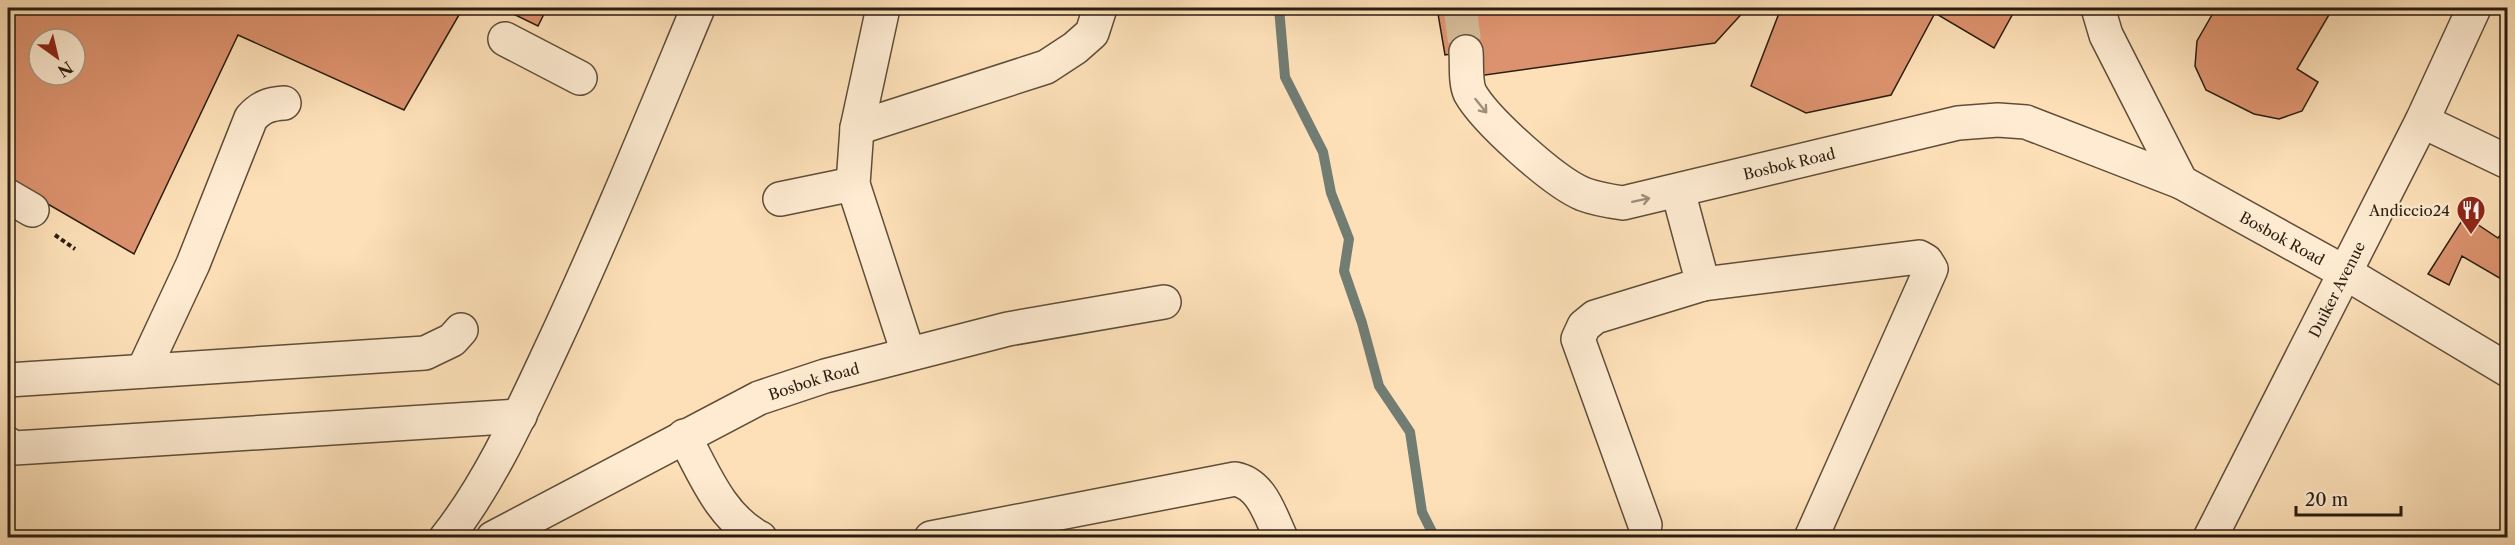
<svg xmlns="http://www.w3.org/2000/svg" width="2515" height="545" viewBox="0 0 2515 545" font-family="'Libre Caslon Text',serif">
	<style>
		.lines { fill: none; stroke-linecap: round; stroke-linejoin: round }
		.stream { stroke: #717c73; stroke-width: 10 }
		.building { fill: #dc926e; stroke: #2a1d0f; stroke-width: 1.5; fill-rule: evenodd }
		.minor-tunnel { stroke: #d3b996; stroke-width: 33; stroke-dasharray: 33 16; stroke-linecap: butt }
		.minor-casing { stroke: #5f4e39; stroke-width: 36 }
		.path { stroke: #2a1d0f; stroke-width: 4; stroke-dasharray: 4.5 3; stroke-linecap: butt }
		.minor { stroke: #feebd1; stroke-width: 33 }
		.oneway { stroke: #9f8e7a }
		.labels { text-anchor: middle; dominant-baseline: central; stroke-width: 5; stroke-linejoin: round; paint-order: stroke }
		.street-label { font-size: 15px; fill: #2a1d0f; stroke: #feebd1 }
		.poi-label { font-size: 15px; fill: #2a1d0f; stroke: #feebd1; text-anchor: end }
	</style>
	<rect width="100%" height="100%" fill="#fde0b8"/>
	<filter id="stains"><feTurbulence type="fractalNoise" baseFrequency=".00333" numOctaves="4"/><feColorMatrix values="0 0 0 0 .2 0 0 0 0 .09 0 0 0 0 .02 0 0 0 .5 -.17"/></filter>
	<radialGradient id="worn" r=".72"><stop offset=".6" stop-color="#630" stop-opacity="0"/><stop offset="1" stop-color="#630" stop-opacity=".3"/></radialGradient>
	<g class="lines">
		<path class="stream" d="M 1279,8 L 1285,77 L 1323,152 L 1331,193 L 1349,239 L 1344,271 L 1362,323 L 1379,386 L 1410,432 L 1422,512 L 1435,538"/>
	</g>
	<path class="building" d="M 8,8 L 463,8 L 404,110 L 238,35 L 134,254 L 8,181 ZM 39,39 L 75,39 L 75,75 L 39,75 Z
		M 501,8 L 547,8 L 538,26 Z
		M 1437,8 L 1747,8 L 1715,43 L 1478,76 L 1466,52 L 1445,55 Z
		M 1781,8 L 2016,8 L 1994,48 L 1935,13 L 1891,95 L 1806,113 L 1751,86 Z
		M 2216,8 L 2333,8 L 2297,69 L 2318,82 L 2302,111 L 2279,119 L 2254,114 L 2206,90 L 2195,66 L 2197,41 Z
		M 2465,216 L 2498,238 L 2508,225 L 2508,283 L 2462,256 L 2449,285 L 2428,274 Z"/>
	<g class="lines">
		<path class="minor-tunnel" d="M 1460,8 L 1466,52"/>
		<g class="minor-casing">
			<g id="minor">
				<path d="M 883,8 L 857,128 L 853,184 L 908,353"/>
				<path id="s1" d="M 2098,8 L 2106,35 L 2181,182 L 2344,272 L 2508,370"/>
				<path d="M 505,39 L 580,78"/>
				<path id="s2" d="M 1466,52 C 1467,64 1465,82 1470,93 C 1485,120 1554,182 1583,194 C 1596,199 1609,201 1623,203 L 1958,123 L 1998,120 L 2026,122 L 2181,182"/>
				<path d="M 2422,121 L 2508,162"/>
				<path d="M 857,128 L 1046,67 L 1075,48 L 1092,33 L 1100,8"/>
				<path d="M 1678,191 L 1703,284"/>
				<path d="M 8,196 L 32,210"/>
				<path d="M 780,199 L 853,184"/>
				<path d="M 143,371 L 193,264 L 251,118 C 261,107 269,104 284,103"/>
				<path d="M 8,380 L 425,353 L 452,340 L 461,330"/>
				<path d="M 684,436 C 704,473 721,518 760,538"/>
				<path d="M 8,444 L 14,448 L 31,447 L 520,416"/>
				<path d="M 1645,525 L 1578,339 L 1584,326 L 1595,317 L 1703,284 L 1919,257 L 1926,261 L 1931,269 L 1811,538"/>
				<path d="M 446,538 C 489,484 521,413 550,351 C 603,238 650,123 698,8"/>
				<path id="s3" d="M 493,538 L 759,398 L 825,376 L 1008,329 L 1164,302"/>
				<path d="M 931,538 L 1235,479 C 1262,484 1270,515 1281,538"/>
				<path id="s4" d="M 2210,538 L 2422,121 L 2474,8"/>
			</g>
		</g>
		<path class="path" d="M 55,235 L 75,249"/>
		<use href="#minor" class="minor"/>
	</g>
	<defs><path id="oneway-shaft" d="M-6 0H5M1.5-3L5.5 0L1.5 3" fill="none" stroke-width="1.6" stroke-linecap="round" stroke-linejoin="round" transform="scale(1.5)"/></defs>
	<g class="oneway">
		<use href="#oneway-shaft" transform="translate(1481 106) rotate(51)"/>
		<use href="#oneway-shaft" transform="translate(1641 200) rotate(-12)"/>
	</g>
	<defs>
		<g id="restaurant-pin" transform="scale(1.5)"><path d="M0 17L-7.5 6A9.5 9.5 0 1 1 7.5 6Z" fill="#8f2418" stroke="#feebd1"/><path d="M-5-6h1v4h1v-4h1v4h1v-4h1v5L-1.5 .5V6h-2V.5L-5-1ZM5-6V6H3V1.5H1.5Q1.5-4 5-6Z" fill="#fff"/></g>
	</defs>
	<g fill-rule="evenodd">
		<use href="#restaurant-pin" x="2471" y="210"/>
	</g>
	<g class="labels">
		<g class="street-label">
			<text stroke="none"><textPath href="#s2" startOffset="406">Bosbok Road</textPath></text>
			<text stroke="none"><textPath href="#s1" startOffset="309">Bosbok Road</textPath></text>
			<text stroke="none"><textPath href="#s4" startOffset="279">Duiker Avenue</textPath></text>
			<text stroke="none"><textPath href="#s3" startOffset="358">Bosbok Road</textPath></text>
		</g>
		<g class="poi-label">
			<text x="2450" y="210">Andiccio24</text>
		</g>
	</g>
	<rect width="2515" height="545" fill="none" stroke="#fde0b8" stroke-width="30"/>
	<rect x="9" y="9" width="2497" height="527" fill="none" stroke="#2a1d0f" stroke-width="3"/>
	<rect x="15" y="15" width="2485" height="515" fill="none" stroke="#2a1d0f" stroke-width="1.5"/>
	<g transform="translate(57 57) rotate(146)"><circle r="28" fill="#feebd1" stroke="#a99983" stroke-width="1.5"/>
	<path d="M0-4.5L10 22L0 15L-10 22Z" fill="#8f2418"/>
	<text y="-9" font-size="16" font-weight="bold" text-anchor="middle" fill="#2a1d0f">N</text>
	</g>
	<path d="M2296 506v9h105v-9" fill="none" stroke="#2a1d0f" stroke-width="3"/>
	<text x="2305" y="506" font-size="18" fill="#2a1d0f" stroke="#feebd1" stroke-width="4.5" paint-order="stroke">20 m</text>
	<rect width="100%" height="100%" filter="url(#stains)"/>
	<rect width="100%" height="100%" fill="url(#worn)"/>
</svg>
